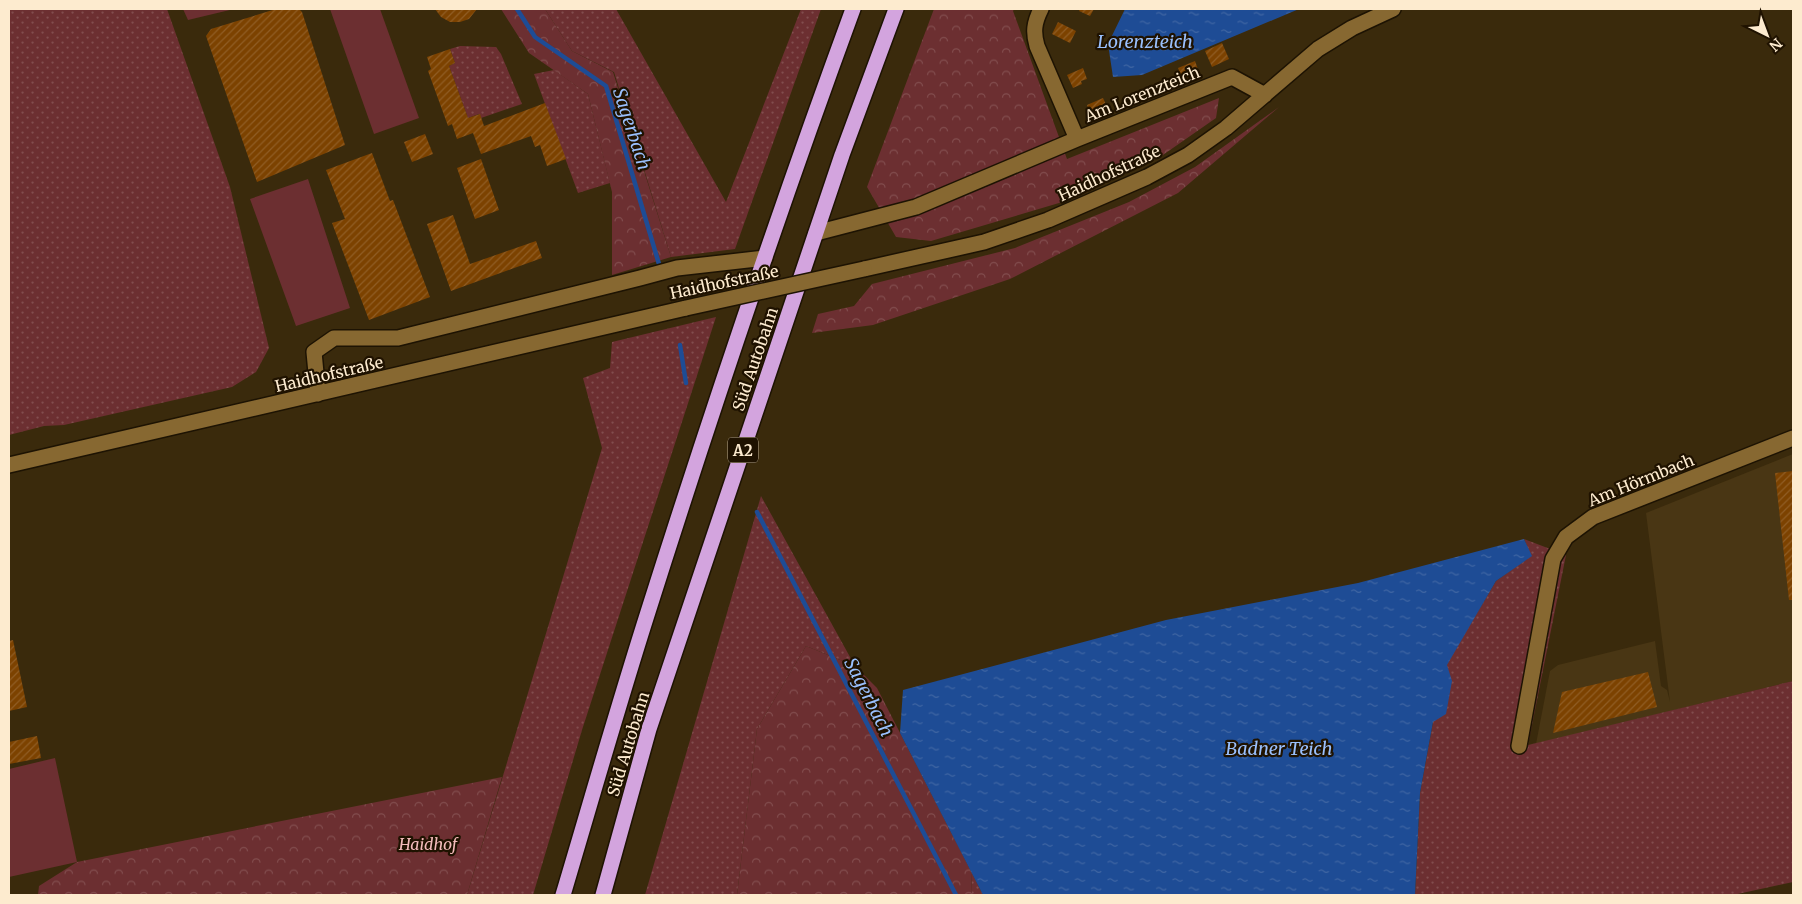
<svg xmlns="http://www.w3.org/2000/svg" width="1802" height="904" viewBox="0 0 1802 904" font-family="Merriweather,serif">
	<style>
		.built { fill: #493614 }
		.grass { fill: url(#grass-dots) }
		.forest { fill: url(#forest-crowns) }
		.park { fill: #6c2f31 }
		.water { fill: url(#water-ripples) }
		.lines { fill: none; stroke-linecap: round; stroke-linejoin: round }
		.stream { stroke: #1e4c95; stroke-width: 4.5 }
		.building { fill: url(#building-hatch) }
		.minor-casing { stroke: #1d1303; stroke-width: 18 }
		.highway-casing { stroke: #1d1303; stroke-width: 18 }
		.minor { stroke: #876831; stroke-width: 15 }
		.highway { stroke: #d3a4de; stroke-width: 15 }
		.minor-bridge-casing { stroke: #1d1303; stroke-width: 18; stroke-linecap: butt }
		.minor-bridge { stroke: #876831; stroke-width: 15 }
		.labels { text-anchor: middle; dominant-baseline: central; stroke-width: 4.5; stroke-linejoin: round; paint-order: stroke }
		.shield { fill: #1f1200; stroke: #baaa91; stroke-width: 1 }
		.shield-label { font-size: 15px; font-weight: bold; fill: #fdebcf }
		.street-label { font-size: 16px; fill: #fdebcf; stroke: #1f1200 }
		.park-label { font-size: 16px; font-style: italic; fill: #f3bbba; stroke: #1f1200 }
		.water-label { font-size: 18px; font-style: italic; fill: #9ac0fd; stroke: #1f1200 }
	</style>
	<defs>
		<pattern id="grass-dots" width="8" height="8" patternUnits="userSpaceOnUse" patternTransform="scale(1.25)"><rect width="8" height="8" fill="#6c2f31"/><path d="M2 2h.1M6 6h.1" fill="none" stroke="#824d4e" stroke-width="1.8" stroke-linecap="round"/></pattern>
		<pattern id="forest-crowns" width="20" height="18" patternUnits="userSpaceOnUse" patternTransform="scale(1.25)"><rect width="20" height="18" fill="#6c2f31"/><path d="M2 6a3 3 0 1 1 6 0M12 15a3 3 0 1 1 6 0" fill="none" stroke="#824d4e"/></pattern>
		<pattern id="water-ripples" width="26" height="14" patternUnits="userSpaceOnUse" patternTransform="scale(1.25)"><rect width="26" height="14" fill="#1e4c95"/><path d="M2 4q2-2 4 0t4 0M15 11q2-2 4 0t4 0" fill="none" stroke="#4066a3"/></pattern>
		<pattern id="building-hatch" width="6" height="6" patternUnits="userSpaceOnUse" patternTransform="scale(1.25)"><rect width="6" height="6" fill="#7c4200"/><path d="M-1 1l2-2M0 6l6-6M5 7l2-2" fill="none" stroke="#905d24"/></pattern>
	</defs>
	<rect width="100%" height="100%" fill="#3a2a0c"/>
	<path class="built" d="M 1793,454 L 1793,681 L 1536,744 L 1550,671 L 1558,665 L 1655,641 L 1661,686 L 1667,690 L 1670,702 L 1646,513 Z"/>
	<path class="grass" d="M 9,9 L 167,9 L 230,187 L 269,348 L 256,372 L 232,387 L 64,425 L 44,426 L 9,435 Z
		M 545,9 L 616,9 L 726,202 L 801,9 L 821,9 L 735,249 L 671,257 L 614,72 L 572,51 Z
		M 460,46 L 496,47 L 501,54 L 522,104 L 481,118 L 479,114 L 468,118 L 449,66 L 455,63 L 450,49 Z
		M 554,70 L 588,94 L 610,183 L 578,193 L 534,74 Z
		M 716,317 L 582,730 L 533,895 L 467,895 L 602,448 L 583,378 L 610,368 L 612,342 Z
		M 761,496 L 855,666 L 806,646 L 757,729 L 737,895 L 645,895 Z
		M 1524,539 L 1566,555 L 1528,745 L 1793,681 L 1793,882 L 1733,895 L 1415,895 L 1420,793 L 1433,722 L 1446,665 L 1496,581 L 1531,556 Z
		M 971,871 L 983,895 L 972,895 Z"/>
	<path class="forest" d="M 501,9 L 545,9 L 572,51 L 613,72 L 671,257 L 612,275 L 612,192 L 588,94 L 529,53 Z
		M 934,9 L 1014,9 L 1013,11 L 1067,159 L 1219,98 L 1216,118 L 1160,157 L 1059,203 L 931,241 L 896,237 L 867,187 Z
		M 1279,107 L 1178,193 L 1010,279 L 873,325 L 812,333 L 818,314 L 854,306 L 872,284 L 1015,248 L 1129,202 L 1195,167 Z
		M 806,646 L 855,666 L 877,688 L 971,871 L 972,895 L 737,895 L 757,729 Z
		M 502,777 L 467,895 L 38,895 L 39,886 L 77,862 Z"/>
	<path class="park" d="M 183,9 L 234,9 L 188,20 Z
		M 330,9 L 380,9 L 419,118 L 374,134 Z
		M 308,179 L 350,308 L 296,326 L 250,199 Z
		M 55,758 L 77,862 L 9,877 L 9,769 Z"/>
	<path class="water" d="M 1125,9 L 1299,9 L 1142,75 L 1113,77 L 1108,44 Z
		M 1524,539 L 1532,556 L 1496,581 L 1447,665 L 1452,681 L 1446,714 L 1433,722 L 1420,793 L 1415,895 L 983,895 L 900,733 L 903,690 L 1166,620 L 1358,583 Z"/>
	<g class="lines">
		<path class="stream" d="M 517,9 L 535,37 L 606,86 L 659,264
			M 680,345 L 686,383
			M 757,512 L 956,895"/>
	</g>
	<path class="building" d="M 276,9 L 299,9 L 302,12 L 345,145 L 257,182 L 206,36 L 211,29 Z
		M 435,9 L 477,9 L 469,19 L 460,22 L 450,22 L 441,17 Z
		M 1080,9 L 1094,9 L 1090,16 L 1079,11 Z
		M 1058,22 L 1076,31 L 1070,43 L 1052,34 Z
		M 1222,43 L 1229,59 L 1212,67 L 1205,51 Z
		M 450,49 L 455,63 L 449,66 L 468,118 L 480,114 L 484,126 L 545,103 L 566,159 L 547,166 L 540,145 L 535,147 L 531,136 L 481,154 L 473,133 L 457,139 L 452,124 L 448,126 L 428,71 L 431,69 L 427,57 Z
		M 1195,61 L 1199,72 L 1183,80 L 1178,68 Z
		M 1083,68 L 1087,79 L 1081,81 L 1082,84 L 1073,88 L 1067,75 Z
		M 1103,98 L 1108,109 L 1091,116 L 1087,105 Z
		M 425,134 L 433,154 L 412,162 L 404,142 Z
		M 372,153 L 390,201 L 393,200 L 430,297 L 369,320 L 332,223 L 345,219 L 326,170 Z
		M 481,159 L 499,210 L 475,219 L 457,168 Z
		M 453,215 L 470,264 L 536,241 L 542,258 L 451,291 L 427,224 Z
		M 1793,471 L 1793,600 L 1789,600 L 1775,473 Z
		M 13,640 L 27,707 L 9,711 L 9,641 Z
		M 1648,672 L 1657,707 L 1553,733 L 1562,692 Z
		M 37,736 L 41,758 L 9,764 L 9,742 Z"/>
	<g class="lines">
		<g class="minor-casing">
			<path id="minor" d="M 1041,9 C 1034,23 1033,32 1037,46 L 1077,139
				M 816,233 L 916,207 L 1077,139 L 1232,77 L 1265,95
				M 864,269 L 984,242 L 1048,220 L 1147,177 L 1188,155 L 1226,128 L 1318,49 L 1352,28 L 1393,9
				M 318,394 L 314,352 L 334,338 L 398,338 L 640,278 L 677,268 L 765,258
				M 9,465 L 686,308
				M 1519,746 L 1553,559 L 1566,537 L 1593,517 L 1793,438"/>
		</g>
		<g class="highway-casing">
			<path id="highway" d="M 563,895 C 591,801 618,706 648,612 C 712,410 780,208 853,9
				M 603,895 L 649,729 L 842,155 L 896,9"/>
		</g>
		<use href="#minor" class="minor"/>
		<use href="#highway" class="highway"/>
		<g class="minor-bridge-casing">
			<path id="minor-bridge" d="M 686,308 L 864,269"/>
		</g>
		<use href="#minor-bridge" class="minor-bridge"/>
	</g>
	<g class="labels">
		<rect class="shield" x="728" y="437.5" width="30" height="25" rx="4"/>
		<g class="shield-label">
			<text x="743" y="450">A2</text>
		</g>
		<g class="street-label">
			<text transform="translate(1142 94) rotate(-22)">Am Lorenzteich</text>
			<text transform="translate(1109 173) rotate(-25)">Haidhofstraße</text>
			<text transform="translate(724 282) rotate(-12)">Haidhofstraße</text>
			<text transform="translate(755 359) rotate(-71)">Süd Autobahn</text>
			<text transform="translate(329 374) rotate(-13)">Haidhofstraße</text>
			<text transform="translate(1641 480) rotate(-22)">Am Hörmbach</text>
			<text transform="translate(628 744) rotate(-73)">Süd Autobahn</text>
		</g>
		<g class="park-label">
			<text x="428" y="844">Haidhof</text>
		</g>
		<g class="water-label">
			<text x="1145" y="41">Lorenzteich</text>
			<text transform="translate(632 129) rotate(72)">Sagerbach</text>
			<text transform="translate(869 697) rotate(63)">Sagerbach</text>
			<text x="1279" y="748">Badner Teich</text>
		</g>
	</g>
	<rect width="1802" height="904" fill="none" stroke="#fdebcf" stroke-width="20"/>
	<g transform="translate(1767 35) rotate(138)" stroke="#1f1200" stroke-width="4" paint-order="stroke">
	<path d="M0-4L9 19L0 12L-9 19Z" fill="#fdebcf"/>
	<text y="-8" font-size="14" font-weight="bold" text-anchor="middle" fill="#fdebcf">N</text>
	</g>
</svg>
